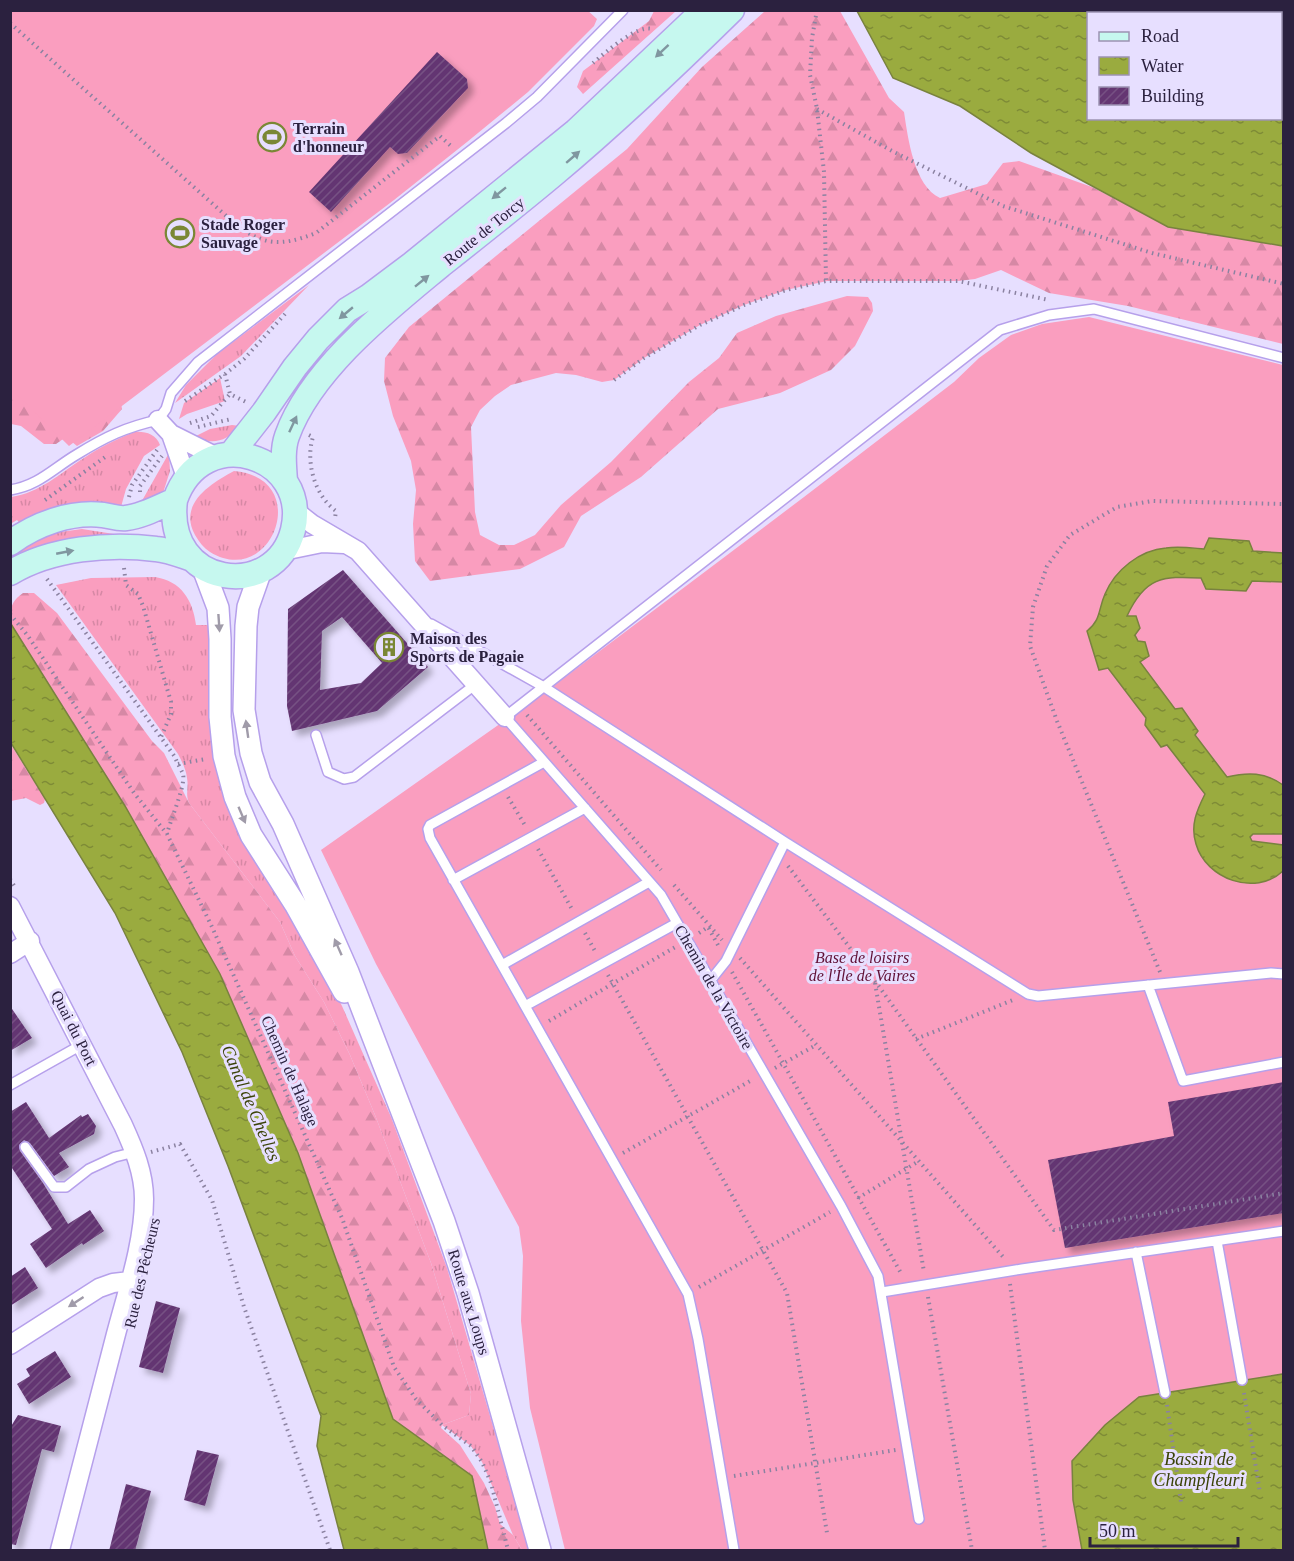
<svg xmlns="http://www.w3.org/2000/svg" width="1294" height="1561" viewBox="0 0 1294 1561" font-family="Georgia,serif">
	<style>
		.grass { fill: url(#grass-tufts) }
		.forest { fill: url(#forest-firs) }
		.garden { fill: #fa9ebf }
		.water { fill: url(#water-ripples); stroke: #79823f; stroke-width: 1.5; fill-rule: evenodd }
		.building { fill: url(#building-hatch); fill-rule: evenodd; filter: url(#shadow) }
		.lines { fill: none; stroke-linecap: round; stroke-linejoin: round }
		.service-casing { stroke: #b6a0eb; stroke-width: 12 }
		.minor-casing { stroke: #b6a0eb; stroke-width: 21 }
		.tertiary-casing { stroke: #b6a0eb; stroke-width: 24 }
		.secondary-casing { stroke: #b6a0eb; stroke-width: 27 }
		.path { stroke: #8b82a1; stroke-width: 4; stroke-dasharray: 1.5 4.5; stroke-linecap: butt }
		.service { stroke: #fff; stroke-width: 9 }
		.minor { stroke: #fff; stroke-width: 18 }
		.tertiary { stroke: #fff; stroke-width: 21 }
		.secondary { stroke: #c6f8ef; stroke-width: 24 }
		.oneway { fill: #8097a0 }
		.oneway2 { fill: #a09ba9 }
		.labels { text-anchor: middle; dominant-baseline: central; stroke-width: 6; stroke-linejoin: round; paint-order: stroke }
		.poi-label { font-size: 16px; font-weight: bold; fill: #2b213f; stroke: #e7dfff; text-anchor: start }
		.street-label { font-size: 16px; fill: #2b213f; stroke: #e7dfff }
		.park-label { font-size: 16px; font-style: italic; fill: #611036; stroke: #e7dfff }
		.water-label { font-size: 18px; font-style: italic; fill: #3b4308; stroke: #e7dfff }
	</style>
	<defs>
		<pattern id="grass-tufts" width="24" height="20" patternUnits="userSpaceOnUse" patternTransform="scale(1.5)"><rect width="24" height="20" fill="#fa9ebf"/><path d="M3 7l-1-3M5 7V3M7 7l1-3M15 17l-1-3M17 17v-4M19 17l1-3" fill="none" stroke="#d688a5"/></pattern>
		<pattern id="forest-firs" width="22" height="20" patternUnits="userSpaceOnUse" patternTransform="scale(1.5)"><rect width="22" height="20" fill="#fa9ebf"/><path d="M5 1l3.5 6h-7zM16 11l3.5 6h-7z" fill="#d688a5"/></pattern>
		<pattern id="water-ripples" width="26" height="14" patternUnits="userSpaceOnUse" patternTransform="scale(1.5)"><rect width="26" height="14" fill="#9aab3f"/><path d="M2 4q2-2 4 0t4 0M15 11q2-2 4 0t4 0" fill="none" stroke="#7e8b36"/></pattern>
		<pattern id="building-hatch" width="6" height="6" patternUnits="userSpaceOnUse" patternTransform="scale(1.5)"><rect width="6" height="6" fill="#643672"/><path d="M-1 1l2-2M0 6l6-6M5 7l2-2" fill="none" stroke="#765183"/></pattern>
		<filter id="shadow"><feDropShadow dx="5.5" dy="5.5" stdDeviation="3" flood-color="#0004"/></filter>
	</defs>
	<rect width="100%" height="100%" fill="#e7dfff"/>
	<path class="grass" d="M 309,285 L 241,356 L 175,403 L 186,385 L 217,354 Z
		M 220,378 L 225,401 L 187,414 L 179,419 L 184,403 Z
		M 232,425 L 240,426 C 226,442 213,445 194,437 L 210,429 Z
		M 134,432 C 145,431 156,434 160,445 L 144,456 L 126,489 L 121,507 C 100,506 75,500 55,507 C 44,511 33,521 23,527 L 17,520 L 12,523 L 11,520 L 11,497 C 40,493 60,473 84,458 C 100,447 117,439 134,432 Z
		M 169,453 L 170,471 L 163,493 L 139,506 Z
		M 234,471 C 314,478 272,590 210,552 C 204,548 199,542 195,535 C 178,504 210,484 234,471 Z
		M 82,529 L 114,534 L 114,536 C 67,535 50,541 11,564 L 11,550 L 53,533 Z
		M 155,577 C 181,581 193,600 196,625 L 212,625 L 212,739 L 296,918 L 342,1006 L 391,1117 L 447,1268 L 529,1550 L 522,1550 L 513,1535 L 482,1462 L 471,1446 L 442,1425 L 469,1415 L 471,1394 L 431,1263 L 375,1115 L 350,1055 L 324,1002 L 295,956 L 280,922 L 189,803 C 185,793 189,788 187,778 C 186,769 182,762 178,754 L 56,585 L 91,578 Z"/>
	<path class="forest" d="M 654,11 L 676,11 L 583,94 L 577,87 L 583,71 L 649,21 Z
		M 765,11 L 840,11 L 889,98 L 904,112 C 908,138 914,186 940,198 L 987,184 L 1003,163 L 1019,161 L 1092,187 L 1169,227 L 1283,246 L 1283,344 L 1128,306 L 1049,293 L 1001,270 L 975,279 L 958,281 L 827,281 L 786,290 L 744,305 L 700,325 L 644,358 L 614,380 L 602,382 L 576,375 L 556,373 L 511,385 L 495,396 L 480,410 L 471,427 L 475,512 L 480,535 L 499,545 L 514,545 L 535,535 L 561,505 L 611,462 L 689,382 L 719,358 L 737,333 L 776,316 L 847,296 L 868,297 L 872,303 L 873,311 L 855,346 L 831,370 L 780,393 L 718,409 L 641,477 L 581,516 L 564,547 L 520,569 L 430,581 L 415,561 L 413,524 L 416,490 L 411,461 L 393,416 L 384,381 L 385,358 L 409,327 L 627,149 L 702,67 Z
		M 10,360 L 121,403 L 122,409 L 103,431 L 77,446 L 66,437 L 56,444 L 44,444 L 21,426 L 11,424 Z
		M 23,593 L 34,593 L 57,613 L 152,741 L 164,753 L 189,803 L 280,922 L 295,956 L 324,1002 L 350,1055 L 375,1115 L 431,1263 L 471,1394 L 469,1415 L 442,1425 L 441,1428 L 460,1445 L 484,1483 L 495,1507 L 500,1524 L 513,1535 L 522,1550 L 488,1550 L 472,1476 L 393,1419 L 298,1153 L 220,974 L 125,806 L 12,626 C 9,611 10,602 23,593 Z
		M 10,743 L 45,799 L 44,803 L 40,805 L 26,798 L 11,801 Z"/>
	<path class="garden" d="M 587,10 L 597,19 L 594,26 L 528,92 L 467,142 L 394,200 L 69,446 L 11,389 L 10,11 Z
		M 1089,317 L 1283,365 L 1283,1550 L 565,1550 L 530,1408 L 521,1321 L 523,1256 L 519,1227 L 376,964 L 321,850 L 552,687 L 804,497 L 954,382 L 979,358 L 1011,335 L 1042,324 Z"/>
	<path class="water" d="M 857,11 L 1283,11 L 1283,246 L 1168,227 L 1031,153 L 960,106 L 893,78 ZM 1088,14 L 1280,14 L 1280,118 L 1088,118 Z
		M 1209,538 L 1249,541 L 1253,551 L 1283,553 L 1283,582 L 1252,581 L 1246,591 L 1206,589 L 1201,578 C 1162,576 1145,577 1127,616 L 1136,616 L 1140,628 L 1135,635 L 1138,641 L 1145,642 L 1149,656 L 1140,662 L 1175,709 L 1182,708 L 1198,731 L 1195,735 L 1227,777 C 1248,772 1265,772 1283,785 L 1283,834 L 1253,834 L 1250,837 L 1252,841 L 1283,845 L 1283,871 C 1255,897 1206,879 1196,844 C 1190,825 1197,810 1205,794 L 1167,745 L 1161,747 L 1145,725 L 1146,718 L 1108,668 L 1099,670 L 1087,631 C 1101,620 1098,610 1105,594 C 1115,570 1140,550 1166,548 C 1179,546 1192,548 1204,549 Z
		M 11,624 L 125,806 L 220,974 L 298,1153 L 393,1419 L 472,1476 L 488,1550 L 344,1550 L 317,1446 L 321,1416 L 228,1166 L 182,1052 L 115,913 L 11,743 Z
		M 1283,1374 L 1283,1550 L 1082,1550 L 1073,1500 L 1072,1461 L 1105,1425 L 1139,1397 Z"/>
	<path class="building" d="M 437,52 L 467,79 L 468,88 L 407,153 L 398,154 L 390,147 L 331,212 L 309,192 Z
		M 343,570 L 428,667 L 377,711 L 292,731 L 287,706 L 288,609 ZM 342,617 L 382,663 L 361,683 L 320,690 L 322,631 Z
		M 10,1006 L 32,1038 L 10,1051 Z
		M 1284,1082 L 1284,1213 L 1065,1248 L 1048,1160 L 1174,1136 L 1168,1102 Z
		M 26,1102 L 49,1138 L 81,1115 L 82,1117 L 88,1114 L 96,1126 L 94,1134 L 59,1153 L 69,1167 L 54,1176 L 30,1143 L 24,1140 L 19,1145 L 20,1151 L 43,1183 L 68,1224 L 90,1210 L 104,1231 L 83,1245 L 82,1243 L 46,1268 L 30,1244 L 52,1229 L 10,1165 L 10,1112 Z
		M 25,1267 L 38,1288 L 10,1306 L 10,1277 Z
		M 156,1301 L 180,1308 L 163,1373 L 139,1367 Z
		M 55,1351 L 71,1377 L 29,1404 L 17,1384 L 30,1376 L 26,1369 Z
		M 18,1415 L 61,1426 L 54,1452 L 42,1449 L 16,1545 L 10,1544 L 10,1428 Z
		M 197,1450 L 219,1455 L 205,1506 L 184,1500 Z
		M 126,1484 L 151,1491 L 135,1551 L 109,1551 Z"/>
	<g class="lines">
		<g class="service-casing">
			<path id="service" d="M 10,490 C 38,486 54,468 76,455 C 105,437 126,427 158,420 L 166,409 L 171,393 L 198,362 L 506,123 L 537,97 L 623,10
				M 431,624 L 544,687 L 785,842 L 1028,994 L 1038,996 L 1271,973 L 1284,974
				M 316,735 L 328,772 L 344,779 L 354,777 L 476,684
				M 544,762 L 430,825 L 428,829 L 430,838 L 688,1294 L 698,1339 L 734,1550
				M 453,880 L 585,808
				M 502,965 L 649,882
				M 710,981 L 726,961 L 785,842
				M 1148,985 L 1183,1081 L 1284,1062
				M 525,1006 L 677,923
				M 10,1085 L 83,1044
				M 25,1147 L 54,1187 L 66,1187 L 89,1169 L 115,1157 L 135,1152
				M 1217,1241 L 1242,1380
				M 1136,1252 L 1165,1393
				M 882,1292 L 1022,1269 L 1284,1231
				M 919,1519 L 878,1276 L 841,1206 L 661,895 L 505,717 L 1000,330 L 1049,315 L 1094,309 L 1284,358"/>
		</g>
		<g class="minor-casing">
			<path id="minor" d="M 158,420 L 171,434 L 186,477
				M 171,434 L 217,457
				M 294,510 L 312,524 L 358,551 L 505,717
				M 283,551 L 322,543 L 344,544
				M 10,906 L 123,1125 C 134,1149 144,1173 144,1199 C 144,1243 127,1292 116,1334 C 98,1406 79,1478 60,1550
				M 10,954 L 30,941
				M 10,1345 L 99,1288 L 113,1283 L 130,1281"/>
		</g>
		<g class="tertiary-casing">
			<path id="tertiary" d="M 203,568 L 218,608 L 220,639 L 220,717 L 224,756 L 235,797 L 251,835 L 295,904 L 344,992
				M 261,570 L 248,607 L 246,626 L 244,710 L 251,753 L 260,782 L 283,824 L 348,972 L 444,1221 L 468,1293 L 540,1550"/>
		</g>
		<g class="secondary-casing">
			<path id="secondary" d="M 231,454 L 264,412 L 295,367 L 318,339 L 347,310 L 368,297 L 412,264 L 576,131 L 704,10
				M 285,481 C 284,466 282,450 287,436 C 311,369 388,309 441,265 C 479,235 517,205 554,174 C 616,122 675,66 732,10
				M 10,543 C 36,524 71,511 103,515 C 111,516 118,519 126,518 C 143,516 159,507 175,500 C 203,420 311,456 293,530 C 275,602 164,588 175,500
				M 10,573 C 51,548 110,543 156,549 C 168,550 180,555 192,559"/>
		</g>
		<path class="path" d="M 817,10 L 812,38 L 810,75 L 817,109 L 824,172 L 826,281
			M 10,23 L 232,221 C 262,246 280,247 316,233 L 440,136 L 452,147
			M 593,63 C 605,53 637,24 652,29
			M 817,109 L 892,151 L 1003,206 L 1152,253 L 1284,284
			M 225,374 L 230,394 L 246,402
			M 614,380 L 644,358 L 700,325 L 744,305 L 786,290 L 826,281 L 958,281 L 1049,300
			M 185,401 L 225,374 L 244,359 L 285,314
			M 190,423 L 211,416 L 230,394
			M 198,427 L 231,419
			M 309,435 L 313,437 C 305,462 315,496 336,511 L 335,518
			M 140,492 L 140,486 L 162,456
			M 129,497 L 132,485 L 157,450
			M 45,500 L 108,455
			M 124,568 L 126,585 L 138,594 L 143,606 L 171,702 L 171,714 L 161,737
			M 47,579 L 175,757 C 177,763 181,769 183,774 C 186,785 170,821 167,834
			M 10,614 L 28,636 L 134,793 L 167,834 L 212,927 L 342,1218 L 394,1367 L 416,1399 L 442,1425 L 471,1446 L 482,1462 L 491,1483 L 508,1550
			M 527,715 L 661,870
			M 178,764 L 206,759
			M 508,797 L 526,827
			M 538,849 L 573,911
			M 788,866 L 875,981 L 1054,1230 L 1284,1193
			M 10,879 L 16,889
			M 674,885 L 722,940
			M 585,933 L 596,953
			M 699,933 L 708,927 L 719,947
			M 740,958 L 1005,1259
			M 732,972 L 902,1275
			M 1160,972 L 1057,721 L 1030,646 L 1033,607 L 1047,566 L 1070,535 L 1117,507 L 1152,501 L 1284,504
			M 608,975 L 787,1293 L 827,1533
			M 875,983 L 924,1272
			M 549,1021 L 677,946
			M 916,1039 L 1013,1000
			M 775,1068 L 816,1045
			M 151,1152 L 180,1144 L 212,1200 L 244,1307 L 330,1550
			M 623,1153 L 752,1080
			M 858,1198 L 919,1161
			M 1010,1284 L 1045,1550
			M 699,1287 L 830,1212
			M 928,1297 L 972,1550
			M 1244,1393 L 1260,1493
			M 1167,1405 L 1181,1502
			M 734,1476 L 896,1450"/>
		<use href="#service" class="service"/>
		<use href="#minor" class="minor"/>
		<use href="#tertiary" class="tertiary"/>
		<use href="#secondary" class="secondary"/>
	</g>
	<defs><path id="oneway-solid" d="M-6-.8H1V-3.2L6.5 0L1 3.2V.8H-6Z" transform="scale(1.5)"/></defs>
	<g class="oneway">
		<use href="#oneway-solid" transform="translate(662 51) rotate(137)"/>
		<use href="#oneway-solid" transform="translate(573 157) rotate(-41)"/>
		<use href="#oneway-solid" transform="translate(499 193) rotate(141)"/>
		<use href="#oneway-solid" transform="translate(422 281) rotate(-39)"/>
		<use href="#oneway-solid" transform="translate(346 313) rotate(140)"/>
		<use href="#oneway-solid" transform="translate(293 424) rotate(-65)"/>
		<use href="#oneway-solid" transform="translate(65 552) rotate(-11)"/>
	</g>
	<g class="oneway2">
		<use href="#oneway-solid" transform="translate(219 623) rotate(86)"/>
		<use href="#oneway-solid" transform="translate(247 729) rotate(-98)"/>
		<use href="#oneway-solid" transform="translate(242 815) rotate(67)"/>
		<use href="#oneway-solid" transform="translate(338 947) rotate(-114)"/>
		<use href="#oneway-solid" transform="translate(76 1302) rotate(147)"/>
	</g>
	<defs>
		<g id="stadium-ring" transform="scale(1.5)"><circle r="9.5" fill="#e7dfff" stroke="#7a8735" stroke-width="1.5"/><path d="M0-5a6.5 5 0 1 0 0 10a6.5 5 0 1 0 0-10ZM-3.5-1.8h7v3.6h-7Z" fill="#7a8735"/></g>
		<g id="building-ring" transform="scale(1.5)"><circle r="9.5" fill="#e7dfff" stroke="#7a8735" stroke-width="1.5"/><path d="M-4-6H4V6H1V3H-1V6H-4ZM-2.5-4.3h1.7v1.8h-1.7ZM.8-4.3h1.7v1.8H.8ZM-2.5-1h1.7V.8h-1.7ZM.8-1h1.7V.8H.8Z" fill="#7a8735"/></g>
	</defs>
	<g fill-rule="evenodd">
		<use href="#stadium-ring" x="272" y="137"/>
		<use href="#stadium-ring" x="180" y="233"/>
		<use href="#building-ring" x="389" y="647"/>
	</g>
	<g class="labels">
		<g class="poi-label">
			<text x="293" y="128">Terrain<tspan x="293" dy="18">d'honneur</tspan></text>
			<text x="201" y="224">Stade Roger<tspan x="201" dy="18">Sauvage</tspan></text>
			<text x="410" y="638">Maison des<tspan x="410" dy="18">Sports de Pagaie</tspan></text>
		</g>
		<g class="street-label">
			<text transform="translate(484 231) rotate(-39)">Route de Torcy</text>
			<text transform="translate(714 987) rotate(60)">Chemin de la Victoire</text>
			<text transform="translate(74 1028) rotate(63)">Quai du Port</text>
			<text transform="translate(290 1071) rotate(66)">Chemin de Halage</text>
			<text transform="translate(142 1273) rotate(-77)">Rue des Pêcheurs</text>
			<text transform="translate(469 1302) rotate(73)">Route aux Loups</text>
		</g>
		<g class="park-label">
			<text x="862" y="957">Base de loisirs<tspan x="862" dy="18">de l'Île de Vaires</tspan></text>
		</g>
		<g class="water-label">
			<text transform="translate(251 1103) rotate(67)">Canal de Chelles</text>
			<text x="1199" y="1459">Bassin de<tspan x="1199" dy="21">Champfleuri</tspan></text>
		</g>
	</g>
	<rect width="1294" height="1561" fill="none" stroke="#2b213f" stroke-width="24"/>
	<rect x="1087" y="12" width="195" height="108" fill="#e7dfff" stroke="#9c93b2" stroke-width="1.5"/>
	<rect x="1099" y="32" width="30" height="9" fill="#c6f8ef" stroke="#9c93b2" stroke-width="1.5"/>
	<text x="1141" y="42" font-size="18" fill="#2b213f">Road</text>
	<rect x="1099" y="57" width="30" height="18" fill="url(#water-ripples)" stroke="#9c93b2" stroke-width="1.5"/>
	<text x="1141" y="72" font-size="18" fill="#2b213f">Water</text>
	<rect x="1099" y="87" width="30" height="18" fill="url(#building-hatch)" stroke="#9c93b2" stroke-width="1.5"/>
	<text x="1141" y="102" font-size="18" fill="#2b213f">Building</text>
	<path d="M1090 1537v9h148v-9" fill="none" stroke="#2b213f" stroke-width="3"/>
	<text x="1099" y="1537" font-size="18" fill="#2b213f" stroke="#e7dfff" stroke-width="4.5" paint-order="stroke">50 m</text>
</svg>
